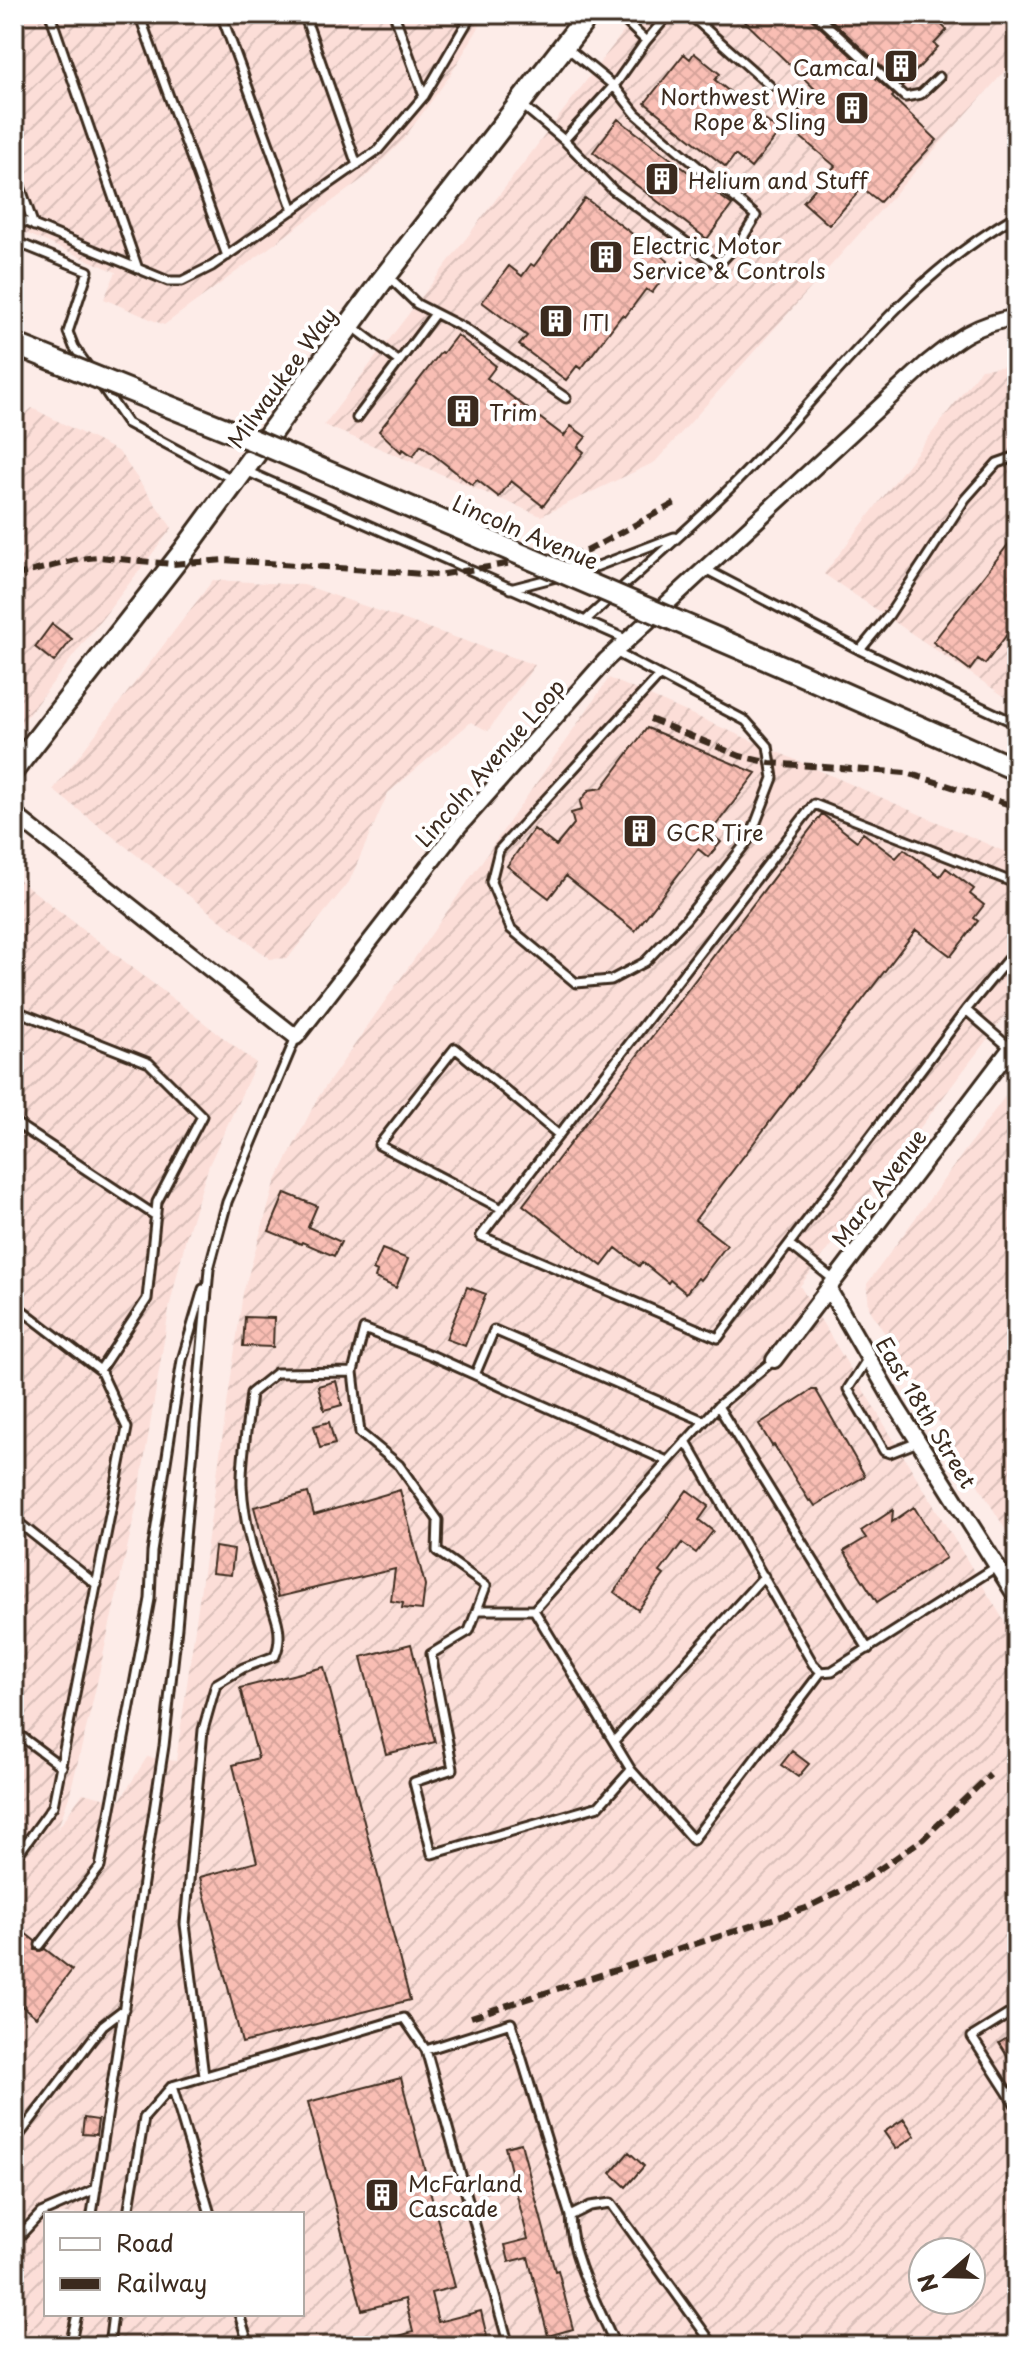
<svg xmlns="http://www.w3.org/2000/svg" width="1031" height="2360" viewBox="0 0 1031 2360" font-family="'Playpen Sans',sans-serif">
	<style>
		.industrial { fill: url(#industrial-furrows); fill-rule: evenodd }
		.building { fill: url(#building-cross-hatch); stroke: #3b2a1e; stroke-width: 2 }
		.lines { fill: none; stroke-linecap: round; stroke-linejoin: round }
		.lane-casing { stroke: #3b2a1e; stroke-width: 13 }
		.street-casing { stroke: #3b2a1e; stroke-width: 20 }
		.secondary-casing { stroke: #3b2a1e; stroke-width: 26 }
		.lane { stroke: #fff; stroke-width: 7 }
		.street { stroke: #fff; stroke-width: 14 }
		.secondary { stroke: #fff; stroke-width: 20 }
		.rail { stroke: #3b2a1e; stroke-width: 6; stroke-dasharray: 12 6; stroke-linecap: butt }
		.secondary-bridge-casing { stroke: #3b2a1e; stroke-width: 26; stroke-linecap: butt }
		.secondary-bridge { stroke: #fff; stroke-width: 20 }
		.labels { text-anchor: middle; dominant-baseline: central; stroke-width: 8; stroke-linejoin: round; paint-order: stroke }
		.poi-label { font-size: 22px; fill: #3b2a1e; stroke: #fff; text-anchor: start }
		.street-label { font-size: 22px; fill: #3b2a1e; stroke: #fff }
	</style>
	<defs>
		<pattern id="industrial-furrows" width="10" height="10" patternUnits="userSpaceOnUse" patternTransform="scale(2)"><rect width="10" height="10" fill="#fcded8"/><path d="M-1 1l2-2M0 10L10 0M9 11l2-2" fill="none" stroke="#d9bfb9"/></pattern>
		<pattern id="building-cross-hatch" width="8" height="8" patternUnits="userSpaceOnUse" patternTransform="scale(2)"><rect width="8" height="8" fill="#f9beb4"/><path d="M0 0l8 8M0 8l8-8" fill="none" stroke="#d6a39a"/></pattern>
	</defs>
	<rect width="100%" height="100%" fill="#fdece8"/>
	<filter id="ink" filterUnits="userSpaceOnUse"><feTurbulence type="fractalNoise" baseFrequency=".0125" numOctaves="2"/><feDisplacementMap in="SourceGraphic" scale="16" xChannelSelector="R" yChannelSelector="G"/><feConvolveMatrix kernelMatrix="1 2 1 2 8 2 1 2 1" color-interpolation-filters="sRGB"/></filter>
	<g filter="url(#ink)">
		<path class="industrial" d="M 14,14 L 487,14 L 449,77 L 402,141 L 368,175 L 164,325 L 104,299 L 116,272 L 14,228 Z
			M 637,14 L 1017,14 L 1017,63 L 1005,71 L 655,462 L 541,516 L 324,425 Z
			M 1017,365 L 1017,705 L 824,574 L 981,369 Z
			M 32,408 L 119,452 L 172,528 L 14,733 L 14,424 Z
			M 213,580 L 304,585 L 535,665 L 488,731 L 471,722 L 388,793 L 349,882 L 288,958 L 270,959 L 53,790 Z
			M 609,678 L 1017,857 L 1017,1000 L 800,1286 L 1017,1642 L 1017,2346 L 14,2346 L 14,876 L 256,1063 L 209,1165 L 186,1238 L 170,1304 L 137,1504 L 91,1709 L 69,1797 L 57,1830 L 83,1793 L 119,1802 L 147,1757 L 176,1761 L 243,1293 L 275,1183 L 317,1099 ZM 46,2214 L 302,2214 L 302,2314 L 46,2314 ZM 923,2252 L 971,2252 L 971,2300 L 923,2300 Z
			M 1017,1080 L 1017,1548 L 869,1308 L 867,1284 Z"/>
		<path class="building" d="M 737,14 L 809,14 L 811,19 L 894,95 L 892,97 L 937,140 L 880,202 L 862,188 L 829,225 L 803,202 L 835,166 L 786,125 L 817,91 Z
			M 825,14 L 925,14 L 932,20 L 934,18 L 947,30 L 934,44 L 938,47 L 902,86 Z
			M 694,53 L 720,74 L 715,80 L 780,132 L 751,168 L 735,155 L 726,167 L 645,103 L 684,54 L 690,59 Z
			M 618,119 L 732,205 L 707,239 L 593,152 Z
			M 585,198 L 668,261 L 661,270 L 666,274 L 652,293 L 646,289 L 625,317 L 622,315 L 581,369 L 577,366 L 566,380 L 519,345 L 527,336 L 482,302 L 509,266 L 522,276 L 531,264 L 534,266 Z
			M 457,335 L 496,366 L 487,378 L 564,436 L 571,426 L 586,437 L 578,447 L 584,452 L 543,506 L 511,481 L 499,497 L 477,480 L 472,485 L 421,445 L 413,456 L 403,449 L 401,452 L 379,431 L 441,352 L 443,353 Z
			M 1017,533 L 1017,621 L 985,664 L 978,659 L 970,670 L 933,642 Z
			M 52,624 L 72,639 L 54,662 L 35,647 Z
			M 647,728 L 756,773 L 710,833 L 721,842 L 708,857 L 698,849 L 635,931 L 566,876 L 549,898 L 507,866 L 534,829 L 556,846 L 574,824 L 571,813 L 582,810 L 580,802 L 589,790 L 602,788 Z
			M 822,814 L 857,841 L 863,833 L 896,858 L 904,849 L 940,876 L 946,868 L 974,889 L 970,894 L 984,905 L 974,918 L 978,921 L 951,956 L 916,930 L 695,1220 L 727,1245 L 700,1280 L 698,1278 L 686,1293 L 670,1280 L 668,1283 L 642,1262 L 639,1266 L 616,1248 L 602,1266 L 523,1205 Z
			M 285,1193 L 317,1206 L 308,1227 L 341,1242 L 334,1256 L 302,1242 L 301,1244 L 269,1231 Z
			M 382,1249 L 408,1259 L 396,1288 L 375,1278 L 377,1272 L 373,1270 Z
			M 467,1287 L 486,1294 L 465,1346 L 446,1339 Z
			M 245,1317 L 274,1318 L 273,1347 L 243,1346 Z
			M 336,1381 L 342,1405 L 324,1410 L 318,1386 Z
			M 812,1390 L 816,1390 L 865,1476 L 815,1506 L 811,1500 L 809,1501 L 774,1445 L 772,1446 L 759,1424 Z
			M 329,1422 L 335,1444 L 320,1448 L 314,1426 Z
			M 400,1490 L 425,1585 L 422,1610 L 402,1608 L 403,1603 L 391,1601 L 395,1569 L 278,1597 L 254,1507 L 308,1493 L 314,1515 Z
			M 687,1490 L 709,1506 L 699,1520 L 713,1531 L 696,1553 L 682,1543 L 660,1572 L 664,1575 L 638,1610 L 614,1592 Z
			M 914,1507 L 946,1558 L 877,1602 L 844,1551 L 866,1538 L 861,1531 L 893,1510 L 892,1522 Z
			M 215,1547 L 234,1550 L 231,1575 L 212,1573 Z
			M 411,1644 L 435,1742 L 386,1754 L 361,1657 Z
			M 324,1667 L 410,2000 L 242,2043 L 200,1877 L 257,1862 L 233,1765 L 258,1758 L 240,1688 Z
			M 792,1751 L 809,1764 L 798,1777 L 781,1765 Z
			M 20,1929 L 35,1941 L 35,1950 L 40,1951 L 45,1949 L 72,1970 L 36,2017 L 14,2000 L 14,1936 Z
			M 1017,2032 L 1017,2072 L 999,2043 Z
			M 401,2078 L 455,2287 L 431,2293 L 438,2322 L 481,2311 L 487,2337 L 474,2340 L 475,2346 L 381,2346 L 381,2341 L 413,2332 L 405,2299 L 362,2310 L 308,2102 Z
			M 84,2118 L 98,2120 L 96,2135 L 82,2134 Z
			M 904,2119 L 915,2136 L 896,2149 L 884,2132 Z
			M 521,2143 L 555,2271 L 558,2270 L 573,2329 L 548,2336 L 528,2257 L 509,2262 L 505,2245 L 528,2239 L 505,2147 Z
			M 629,2152 L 644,2166 L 626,2187 L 611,2173 Z"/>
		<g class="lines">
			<g class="lane-casing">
				<path id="lane" d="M 50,14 L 138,269
					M 139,14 L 227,256
					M 221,14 L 293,210
					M 304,14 L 357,165
					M 394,14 L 424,96
					M 618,14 L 646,41
					M 689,14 L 770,86
					M 815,14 L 905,97 L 921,94 L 939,77
					M 521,104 L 564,140 L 613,190 L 718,265 L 742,239 L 756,216 L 636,114 L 614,86 L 566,47
					M 564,140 L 617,82 L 646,41 L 669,14
					M 14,169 L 34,226
					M 14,217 L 168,281 L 182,281 L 212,266 L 378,150 L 424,96 L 472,14
					M 14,241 L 88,271 L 68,332 L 74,347 L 89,368
					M 388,276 L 417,304 L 464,328 L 566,398
					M 352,326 L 398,361
					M 101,385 L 127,423 L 234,480
					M 357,418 L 434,315
					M 246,471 L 628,640
					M 705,569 L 860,650 L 1017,724
					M 576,572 L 598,566 L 674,537
					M 510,589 L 560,576
					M 585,621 C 635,575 689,530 737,481 C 828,389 902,280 1017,215
					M 860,650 L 889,615 L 965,499 L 997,463 L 1017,456
					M 615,652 L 746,721 L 768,746 L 773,778 L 750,838 L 686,919 L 645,962 L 611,980 L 576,983 L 511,929 L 491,882 L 499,850 L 659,676
					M 1017,884 L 814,804 L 481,1236 L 718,1338 L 966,1010 L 1017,948
					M 14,1010 L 149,1063 L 202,1116 L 157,1202 L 147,1299 L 100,1370 L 14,1304
					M 966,1010 L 1010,1048
					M 14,1122 L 156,1216
					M 502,1209 L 379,1145 L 455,1048 L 559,1135
					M 789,1244 L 834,1280
					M 868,1358 L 848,1389 L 884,1451 L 890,1453 L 918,1442
					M 475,1375 L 494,1330 L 704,1421
					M 718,1406 L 868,1649
					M 686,1441 L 813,1664 L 821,1672 L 832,1671 L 996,1567
					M 667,1461 L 433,1356 L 364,1329 L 353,1372 L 360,1433 L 399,1465 L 438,1520 L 437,1551 L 486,1586 L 469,1631 L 431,1654 L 453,1769 L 414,1782 L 432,1854 L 599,1806 L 631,1770 L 693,1840 L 821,1672
					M 14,1519 L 97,1585
					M 477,1610 L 534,1610 L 718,1406 L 774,1360
					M 534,1610 L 631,1770
					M 14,1731 L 62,1767
					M 614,1741 L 764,1576
					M 14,1860 L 53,1806 L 127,1428 L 100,1370
					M 40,1945 L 100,1867 L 150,1599 L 152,1552 L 182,1360 L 203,1289
					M 1017,2009 L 972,2037 L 1017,2107
					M 426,2050 L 511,2023 L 570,2216
					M 204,2076 L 185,1924 L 203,1730 L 216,1684 L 243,1668 L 275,1656 C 286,1631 272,1608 264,1584 C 252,1555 244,1518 242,1486 C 241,1456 248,1423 251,1393 L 276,1373 L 353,1372
					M 14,2142 L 103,2025 L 124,2009
					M 92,2214 L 164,1746 L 177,1627 L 209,1269 L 227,1202 L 296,1037
					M 128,2214 L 144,2118 L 172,2086
					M 210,2214 L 172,2086 L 404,2018 L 426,2050 L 509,2346
					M 14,2242 L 41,2213 L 96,2189
					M 239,2314 L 249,2346
					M 70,2346 L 77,2314
					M 109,2346 L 113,2314
					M 611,2346 L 614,2342 C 597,2303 571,2259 570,2216 L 590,2206 L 611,2203 L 714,2346"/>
			</g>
			<g class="street-casing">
				<path id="street" d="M 14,814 L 296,1037 L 460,825 L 606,660 L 926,364 C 959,337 974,325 1017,317
					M 828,1288 L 896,1406 L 1017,1598
					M 774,1360 L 1017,1040"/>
			</g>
			<g class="secondary-casing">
				<path id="secondary" d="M 786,668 L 1017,770
					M 14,769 L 184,551 L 381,282 L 589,14"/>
			</g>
			<use href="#lane" class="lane"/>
			<use href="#street" class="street"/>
			<use href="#secondary" class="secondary"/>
			<path class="rail" d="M 14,576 L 79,559 L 98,557 L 172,564 L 225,560 L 438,575 L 587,551 L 677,502
				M 650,719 L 740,756 L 770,763 L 907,773 L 1017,807
				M 471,2017 L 806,1908 L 865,1879 L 923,1839 L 990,1775"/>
			<g class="secondary-bridge-casing">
				<path id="secondary-bridge" d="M 14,344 L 260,443 L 786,668"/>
			</g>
			<use href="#secondary-bridge" class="secondary-bridge"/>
		</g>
	</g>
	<defs>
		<g id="building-square" transform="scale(1.8)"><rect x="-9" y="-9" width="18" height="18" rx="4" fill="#3b2a1e" stroke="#fff"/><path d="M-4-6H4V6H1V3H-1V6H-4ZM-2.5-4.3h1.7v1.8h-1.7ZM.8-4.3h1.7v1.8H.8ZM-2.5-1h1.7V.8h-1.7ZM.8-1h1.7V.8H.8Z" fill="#fff"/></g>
	</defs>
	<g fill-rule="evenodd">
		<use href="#building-square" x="901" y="66"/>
		<use href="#building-square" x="852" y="108"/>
		<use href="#building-square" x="662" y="179"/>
		<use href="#building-square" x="606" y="257"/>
		<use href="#building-square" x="556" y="321"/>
		<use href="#building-square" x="463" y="411"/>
		<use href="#building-square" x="640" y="831"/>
		<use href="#building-square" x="382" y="2195"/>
	</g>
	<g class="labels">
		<g class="poi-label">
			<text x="875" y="66" text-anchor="end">Camcal</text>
			<text x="826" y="95" text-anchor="end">Northwest Wire<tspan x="826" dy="25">Rope &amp; Sling</tspan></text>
			<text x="688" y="179">Helium and Stuff</text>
			<text x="632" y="244">Electric Motor<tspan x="632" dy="25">Service &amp; Controls</tspan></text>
			<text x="582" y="321">ITI</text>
			<text x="489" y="411">Trim</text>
			<text x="666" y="831">GCR Tire</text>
			<text x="408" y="2182">McFarland<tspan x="408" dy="25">Cascade</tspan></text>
		</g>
		<g class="street-label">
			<text transform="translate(281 377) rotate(-54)">Milwaukee Way</text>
			<text transform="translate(526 531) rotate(23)">Lincoln Avenue</text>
			<text transform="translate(489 762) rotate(-49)">Lincoln Avenue Loop</text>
			<text transform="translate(878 1187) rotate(-53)">Marc Avenue</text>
			<text transform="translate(927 1412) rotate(59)">East 18th Street</text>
		</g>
	</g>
	<rect width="1031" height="2360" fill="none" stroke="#fff" stroke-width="48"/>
	<rect x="24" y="24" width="983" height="2312" fill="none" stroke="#3b2a1e" stroke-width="3" filter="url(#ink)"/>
	<rect x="44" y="2212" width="260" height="104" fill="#ffffff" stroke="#b1aaa5" stroke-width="2"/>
	<rect x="60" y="2238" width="40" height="12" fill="#ffffff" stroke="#b1aaa5" stroke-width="2"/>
	<text x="116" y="2252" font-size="24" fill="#3b2a1e">Road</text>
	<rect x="60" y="2278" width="40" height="12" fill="#3b2a1e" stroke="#b1aaa5" stroke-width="2"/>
	<text x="116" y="2292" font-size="24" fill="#3b2a1e">Railway</text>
	<g transform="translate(947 2276) rotate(250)"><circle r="38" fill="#ffffff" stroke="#b1aaa5" stroke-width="2"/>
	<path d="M0-6L14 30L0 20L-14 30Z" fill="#3b2a1e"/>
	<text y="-12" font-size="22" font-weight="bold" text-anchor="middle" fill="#3b2a1e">N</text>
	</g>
</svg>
